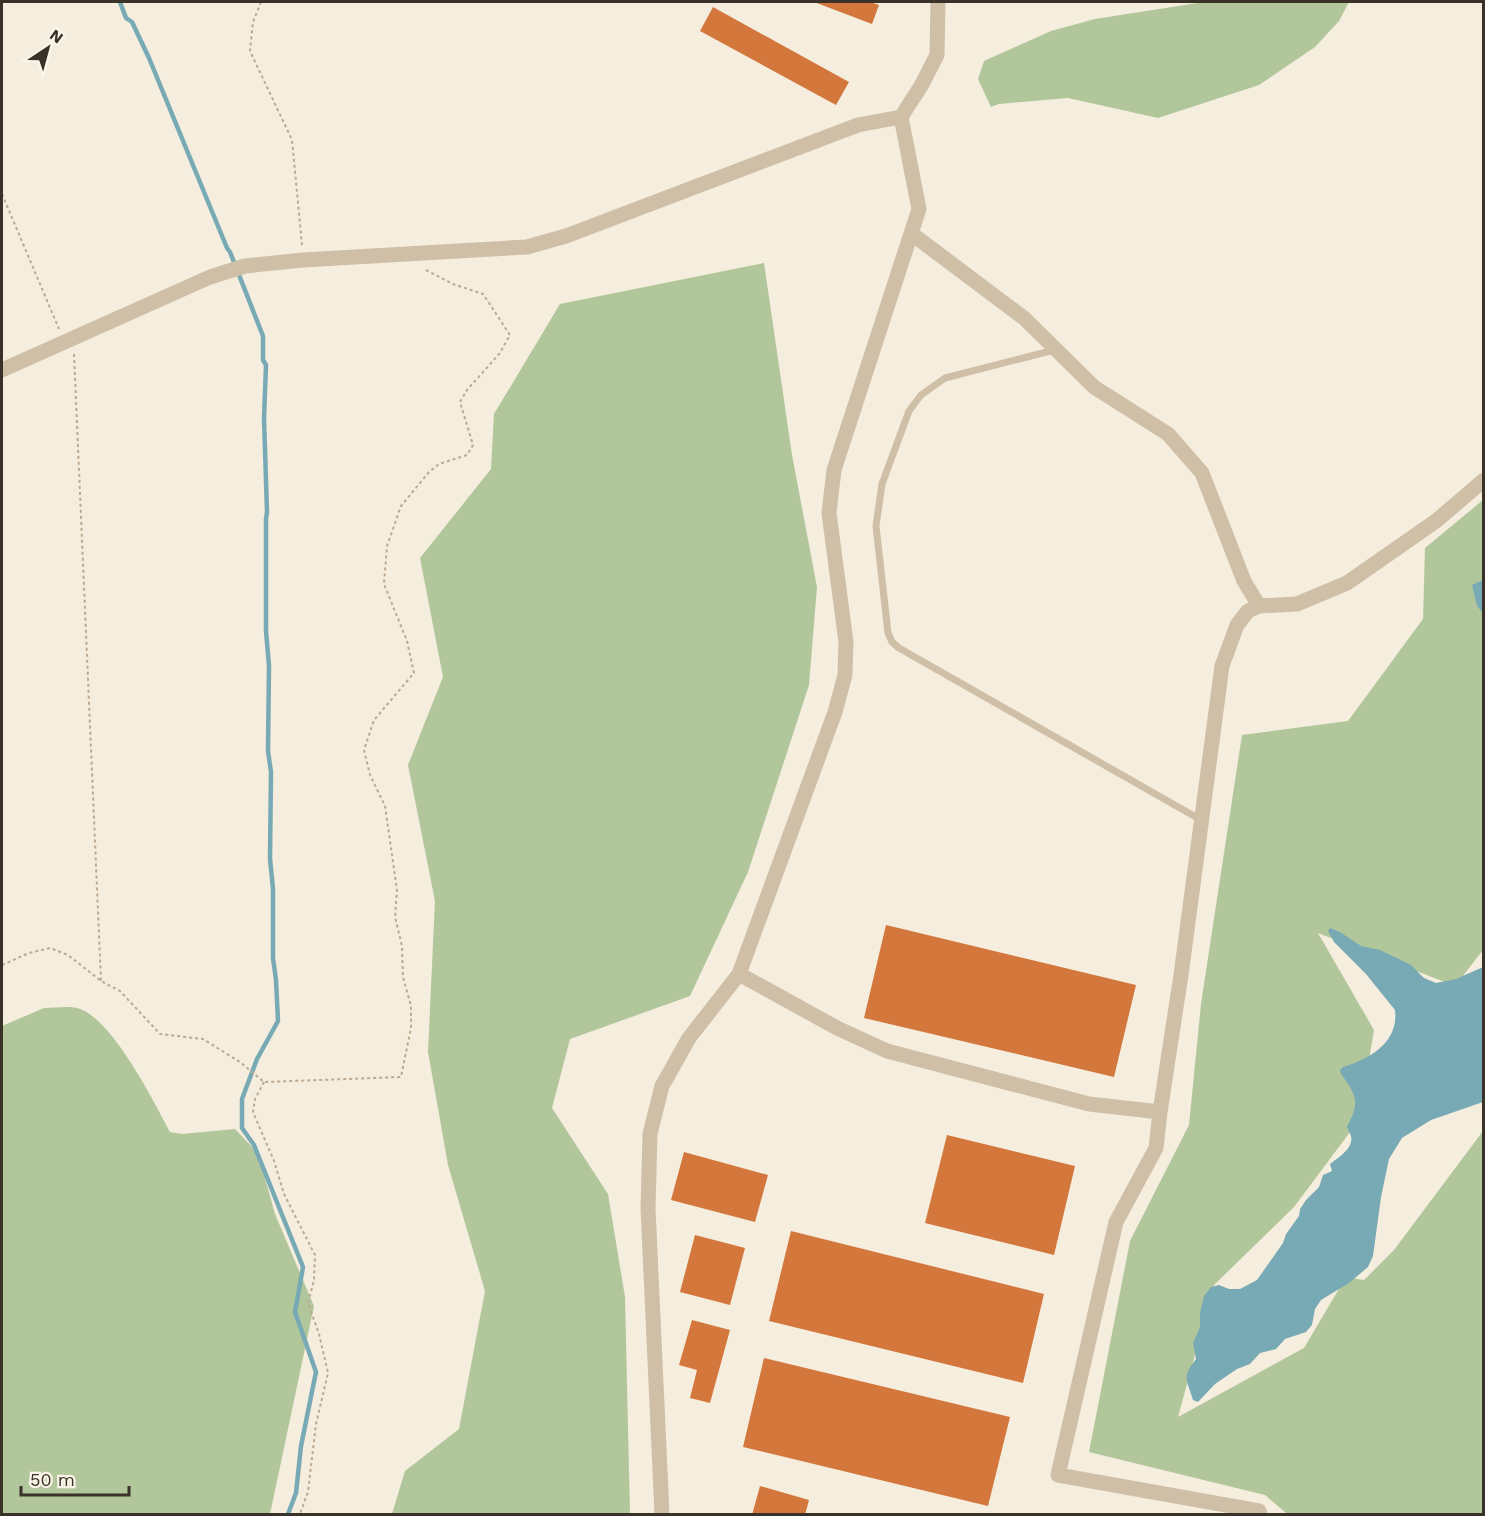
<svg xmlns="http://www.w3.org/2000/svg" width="1485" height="1516" viewBox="0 0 1485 1516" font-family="'Work Sans',sans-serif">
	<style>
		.green { fill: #b1c69b }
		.water { fill: #78aab5 }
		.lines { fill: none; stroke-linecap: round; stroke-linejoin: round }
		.stream { stroke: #78aab5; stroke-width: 4.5 }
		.building { fill: #d3773d }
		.path { stroke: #bba991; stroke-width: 2; stroke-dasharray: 3 3; stroke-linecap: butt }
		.service { stroke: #cfbfa7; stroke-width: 7 }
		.tertiary { stroke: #cfbfa7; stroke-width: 15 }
	</style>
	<rect width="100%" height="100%" fill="#f5eddd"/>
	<path class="green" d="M 1204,2 L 1349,2 L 1339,21 L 1315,47 L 1259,85 L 1158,118 L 1068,98 L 999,104 L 991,107 L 978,79 L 984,61 L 1051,31 L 1095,19 Z
		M 764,263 L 792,455 L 817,587 L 809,685 L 748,872 L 690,996 L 570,1039 L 552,1108 L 608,1194 L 625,1297 L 630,1514 L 392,1514 L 405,1471 L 459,1429 L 485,1291 L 448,1165 L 428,1052 L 435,901 L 408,765 L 443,677 L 420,558 L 491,469 L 494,414 L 560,304 Z
		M 1483,500 L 1483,950 L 1455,986 L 1318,933 L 1374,1030 L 1359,1120 L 1294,1207 L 1214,1285 L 1178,1417 L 1304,1348 L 1346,1277 L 1364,1280 L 1394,1250 L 1483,1131 L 1483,1514 L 1287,1514 L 1265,1495 L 1089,1452 L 1130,1241 L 1189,1125 L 1201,1004 L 1242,735 L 1348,721 L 1423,619 L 1425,548 Z
		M 44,1008 C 54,1008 67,1006 77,1008 C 111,1016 154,1102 170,1132 L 182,1134 L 235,1129 L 258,1153 L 275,1214 L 314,1306 L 270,1514 L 2,1514 L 2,1026 Z"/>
	<path class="water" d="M 1483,580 L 1483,613 L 1477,606 L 1472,585 Z
		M 1330,928 L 1340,932 L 1361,946 L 1380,950 L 1411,965 L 1424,978 L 1436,983 L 1456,979 L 1483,967 L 1483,1102 L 1431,1120 L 1402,1138 L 1389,1159 L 1381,1197 L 1373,1256 L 1368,1267 L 1349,1283 L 1321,1300 L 1315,1309 L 1312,1325 L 1306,1332 L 1285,1339 L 1276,1349 L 1260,1353 L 1250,1364 L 1237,1369 L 1215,1384 L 1198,1402 L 1193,1400 C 1187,1379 1181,1378 1196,1359 L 1193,1343 L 1200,1327 L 1200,1313 L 1204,1296 L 1211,1287 L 1219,1285 L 1229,1289 L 1240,1289 L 1257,1280 L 1283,1243 L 1286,1234 L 1299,1216 L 1300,1209 L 1306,1200 L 1319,1187 L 1323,1175 L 1332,1171 L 1330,1164 C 1338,1158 1354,1148 1351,1136 C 1350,1133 1348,1130 1347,1127 C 1360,1102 1357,1096 1341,1074 L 1340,1070 L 1343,1067 C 1370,1059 1399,1042 1395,1010 L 1366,974 L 1334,942 L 1328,931 Z"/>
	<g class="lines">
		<path class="stream" d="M 120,2 L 126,18 L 132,22 L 149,58 L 227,248 L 230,252 L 263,336 L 263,360 L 266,365 L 264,418 L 267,512 L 266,519 L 266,631 L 269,666 L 268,751 L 271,772 L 270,859 L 273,889 L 273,958 L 276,980 L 278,1021 L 257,1059 L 242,1099 L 242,1128 L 254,1145 L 303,1267 L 295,1312 L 316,1372 L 301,1446 L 296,1493 L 288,1514"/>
	</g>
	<path class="building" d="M 814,2 L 870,2 L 879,5 L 872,24 Z
		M 713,7 L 849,82 L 836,105 L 700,31 Z
		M 886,925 L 1136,985 L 1114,1077 L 864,1018 Z
		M 947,1135 L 1075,1166 L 1054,1255 L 925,1223 Z
		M 684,1152 L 768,1175 L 755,1222 L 671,1200 Z
		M 791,1231 L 1044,1294 L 1023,1383 L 769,1321 Z
		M 695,1235 L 745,1248 L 730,1305 L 680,1292 Z
		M 692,1320 L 730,1330 L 710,1403 L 690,1398 L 697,1370 L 679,1365 Z
		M 764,1358 L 1010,1417 L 988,1506 L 743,1447 Z
		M 760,1486 L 809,1500 L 805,1515 L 752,1515 Z"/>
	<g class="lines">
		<path class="path" d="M 261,2 L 253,22 L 250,51 L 292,140 L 302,245
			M 2,194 L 59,329
			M 74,354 L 101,981
			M 2,965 L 29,953 L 50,948 L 68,955 L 101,981 L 120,991 L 160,1034 L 203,1039 L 240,1062 L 264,1082 L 401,1077 L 411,1028 L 411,1006 L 403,977 L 402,946 L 395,917 L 397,890 L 385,806 L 370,775 L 364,750 L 374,720 L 414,673 L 407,641 L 384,584 L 387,546 L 401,506 L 429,472 L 439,464 L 467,455 L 473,445 L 460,402 L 467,390 L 500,353 L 510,335 L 483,294 L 453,284 L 424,269
			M 264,1082 L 255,1099 L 253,1112 L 274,1161 L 284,1194 L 315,1255 L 314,1280 L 308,1303 L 319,1334 L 328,1373 L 316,1424 L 308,1492 L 300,1514"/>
		<path class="service" d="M 1054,350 L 945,378 L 921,395 L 909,411 L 882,484 L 876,526 L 888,633 L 892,642 L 899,648 L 1201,820"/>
		<path class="tertiary" d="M 912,234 L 1024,318 L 1094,387 L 1168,434 L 1202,473 L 1244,581 L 1259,606
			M 2,370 L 210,277 L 245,266 L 303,260 L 527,247 L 566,236 L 858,125 L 901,117
			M 739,974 L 837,1028 L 887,1051 L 1089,1104 L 1160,1112
			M 662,1514 L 648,1208 L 650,1134 L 662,1086 L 689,1038 L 739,974 L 835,712 L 845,675 L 846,642 L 829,513 L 834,470 L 919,209 L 901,117 L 921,86 L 937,55 L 938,2
			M 1260,1514 L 1259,1511 L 1058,1475 L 1116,1222 L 1156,1148 L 1160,1112 L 1181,975 L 1222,666 L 1237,625 L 1248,611 L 1259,606 L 1297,604 L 1347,583 L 1436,521 L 1484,480"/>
	</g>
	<rect width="1485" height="1516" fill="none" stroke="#3a3128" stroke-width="6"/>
	<g transform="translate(48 48) rotate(36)" stroke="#fcf6ea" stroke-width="4.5" paint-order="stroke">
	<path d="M0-4.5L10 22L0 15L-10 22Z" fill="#3a3128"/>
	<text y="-9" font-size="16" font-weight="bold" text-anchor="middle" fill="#3a3128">N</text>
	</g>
	<path d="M21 1486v9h108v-9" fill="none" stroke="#3a3128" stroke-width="3"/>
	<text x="30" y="1486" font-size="18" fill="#3a3128" stroke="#fcf6ea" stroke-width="4.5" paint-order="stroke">50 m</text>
</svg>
